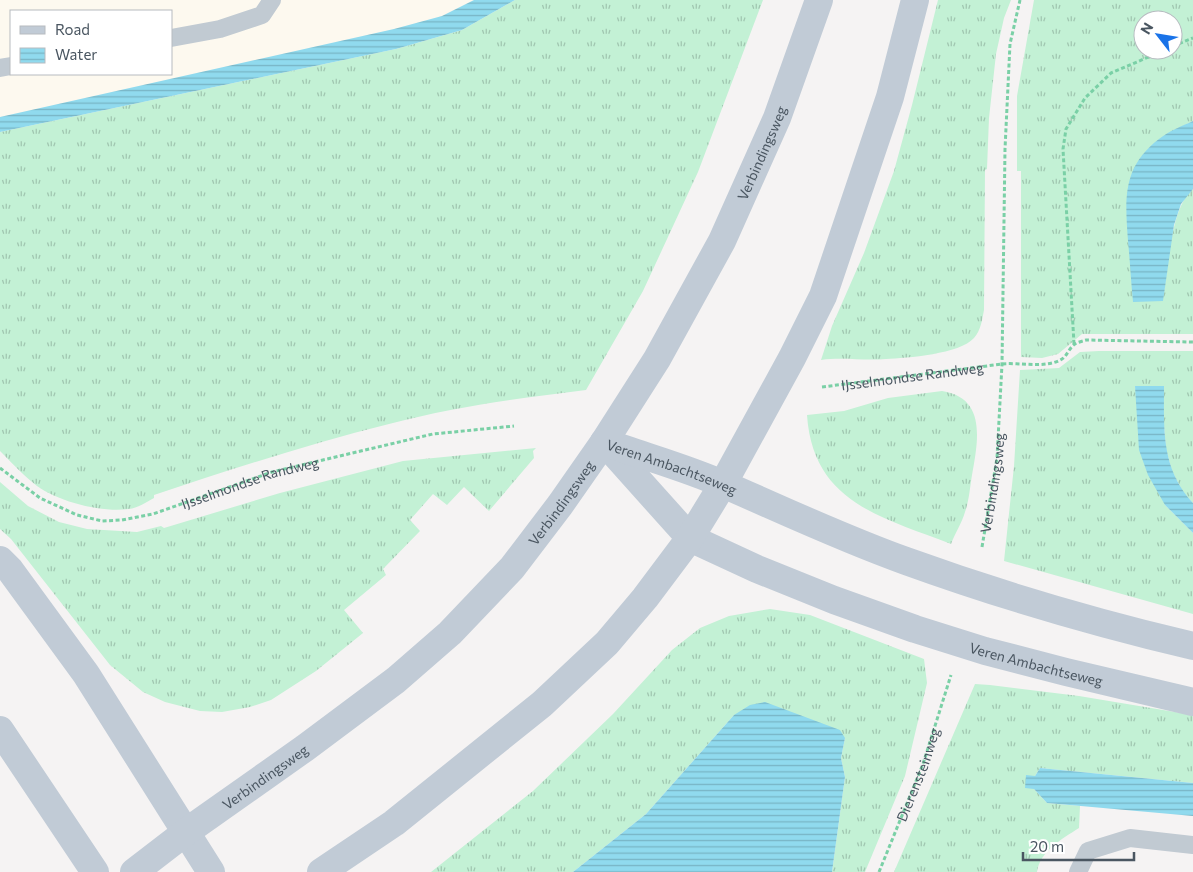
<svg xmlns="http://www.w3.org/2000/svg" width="1193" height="872" viewBox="0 0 1193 872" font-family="Commissioner,sans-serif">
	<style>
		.commercial { fill: #fdf9ef; fill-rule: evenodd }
		.grass { fill: url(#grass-tufts); fill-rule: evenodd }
		.water { fill: url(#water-rules) }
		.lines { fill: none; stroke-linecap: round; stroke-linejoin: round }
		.path { stroke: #7ad0a6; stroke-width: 3; stroke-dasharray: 4 2.5; stroke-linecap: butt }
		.lane { stroke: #c1cad2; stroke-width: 18 }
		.secondary { stroke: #c1cbd6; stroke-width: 28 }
		.labels { text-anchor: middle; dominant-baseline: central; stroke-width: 4.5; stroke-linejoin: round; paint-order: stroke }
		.street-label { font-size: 14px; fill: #4a5661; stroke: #fff }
	</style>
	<defs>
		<pattern id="grass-tufts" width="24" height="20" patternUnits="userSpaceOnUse" patternTransform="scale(1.25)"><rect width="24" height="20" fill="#c3f1d5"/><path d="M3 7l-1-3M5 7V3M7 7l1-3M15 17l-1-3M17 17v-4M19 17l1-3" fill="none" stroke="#a0c6b0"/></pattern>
		<pattern id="water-rules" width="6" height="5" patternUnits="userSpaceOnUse" patternTransform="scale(1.25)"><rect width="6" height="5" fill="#90daee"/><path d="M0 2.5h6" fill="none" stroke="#78b4c4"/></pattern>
	</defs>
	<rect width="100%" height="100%" fill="#f5f3f3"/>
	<path class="commercial" d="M 0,0 L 583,0 L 0,199 ZM 11,11 L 171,11 L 171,74 L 11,74 Z"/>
	<path class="grass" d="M 515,0 L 763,0 L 698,172 L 643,291 L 586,390 C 520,398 454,407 389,424 C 309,444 232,469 154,495 L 154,498 C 147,502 137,508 129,509 C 103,513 59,502 37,486 C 24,476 12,463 0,451 L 0,132 L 396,49 L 462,30 Z
		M 938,0 L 1011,0 L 1004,18 L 996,54 L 989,118 L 987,169 L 985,170 L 984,310 C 982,320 981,330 974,338 C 960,354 907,358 886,359 C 864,361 843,357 821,360 L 832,326 L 864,253 L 894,171 L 912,105 Z
		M 1034,0 L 1193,0 L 1193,121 C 1161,137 1143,145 1130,180 L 1162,301 C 1169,271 1169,209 1193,189 L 1193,334 L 1082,334 L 1058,354 L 1042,358 L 1021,357 L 1021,171 L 1017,171 L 1017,96 ZM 1143,20 L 1173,20 L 1173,50 L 1143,50 Z
		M 1099,351 L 1193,351 L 1193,503 L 1183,492 L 1172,471 L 1166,449 L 1164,426 L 1135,386 L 1165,505 L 1193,533 L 1193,614 L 1004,561 L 1014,466 L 1020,370 L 1059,368 L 1080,352 Z
		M 942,391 C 987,398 978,441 972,475 C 970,487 969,501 965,512 C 962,523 955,533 951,544 C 882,517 813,503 807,415 L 844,411 L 888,398 Z
		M 536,448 L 533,451 L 534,458 L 489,511 L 464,487 L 447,505 L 433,494 L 410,520 L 420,531 L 383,569 L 386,575 L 344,610 L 363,633 L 316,671 L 271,700 L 250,707 L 222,712 L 200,711 L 165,702 L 143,692 L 110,665 L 11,539 L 0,529 L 0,482 L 28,506 L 59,522 L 87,529 L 137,532 L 161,526 L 164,528 L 280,493 L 403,461 Z
		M 770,609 L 810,615 L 924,659 L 927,683 L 905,776 L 865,872 L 832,872 L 845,777 L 841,758 L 845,738 L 734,715 L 646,814 L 573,872 L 431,872 L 533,791 L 613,714 L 672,650 L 700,628 L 729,616 Z
		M 975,684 L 990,685 L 1079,696 L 1193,715 L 1193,783 L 1040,768 L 1035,776 L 1034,789 L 1047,803 L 1080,806 L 1079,828 C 1062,839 1040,851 1037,872 L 894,872 Z"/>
	<path class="water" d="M 474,0 L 515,0 L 462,30 L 396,49 L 0,132 L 0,117 L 394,29 L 442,16 Z
		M 1193,121 L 1193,189 L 1181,204 L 1174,225 L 1163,301 L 1133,302 C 1131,282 1130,261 1128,241 C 1125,199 1122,167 1159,139 C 1169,131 1182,126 1193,121 Z
		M 1135,386 L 1164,386 C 1164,430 1161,468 1193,503 L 1193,533 L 1165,505 L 1148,475 L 1139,450 Z
		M 765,702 L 840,730 L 845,738 L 841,758 L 845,777 L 832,872 L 573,872 L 646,814 L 734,715 L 750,705 Z
		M 1040,768 L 1193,783 L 1193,816 L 1047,803 L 1034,789 L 1025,788 L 1026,775 L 1035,776 Z"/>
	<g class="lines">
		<g class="path">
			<path d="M 1173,46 L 1193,38"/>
			<path d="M 1074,344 L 1063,149 L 1066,129 L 1085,98 L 1111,73 L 1165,50"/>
			<path id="s1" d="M 822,387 L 1002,364 C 1020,362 1046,369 1062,359 C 1067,356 1069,348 1075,344 C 1078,342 1083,341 1086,340 L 1193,342"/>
			<path id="s2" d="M 0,468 L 40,498 L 77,515 L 102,521 L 122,520 L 153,514 L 272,472 L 433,434 L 514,426"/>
			<path id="s3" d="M 982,547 L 997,458 L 1002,364 L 1005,149 L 1010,44 L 1020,0"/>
			<path id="s4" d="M 879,872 L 923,764 L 951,675"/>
		</g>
		<path class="lane" d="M 171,38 L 220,29 L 262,15 L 272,0
			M 0,68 L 11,66
			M 1078,872 L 1088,851 L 1130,838 L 1193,845"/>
		<g class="secondary">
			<path id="s5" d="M 604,442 L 690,538 L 757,569 L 834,600 L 915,629 L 985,651 L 1066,672 L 1193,702"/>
			<path id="s6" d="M 607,443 C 646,457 687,468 725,485 C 785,511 844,539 906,561 C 1000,595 1096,623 1193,646"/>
			<path d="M 0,560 L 10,570 L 86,674 L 211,872"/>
			<path d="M 0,730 L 95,872"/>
			<path id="s7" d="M 134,872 L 186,832 L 305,748 L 396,680 L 450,633 L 512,568 L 560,505 L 604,442 L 657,359 L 722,241 L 777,118 L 819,0"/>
			<path d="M 321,872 L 394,823 L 542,704 L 607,643 L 645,598 L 690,538 L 723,484 L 792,358 L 823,296 L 890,97 L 915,0"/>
		</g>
	</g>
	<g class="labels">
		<g class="street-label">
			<text stroke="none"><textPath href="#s7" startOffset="972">Verbindingsweg</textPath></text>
			<text stroke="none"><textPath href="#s1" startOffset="91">IJsselmondse Randweg</textPath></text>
			<text stroke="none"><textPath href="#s6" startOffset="69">Veren Ambachtseweg</textPath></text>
			<text stroke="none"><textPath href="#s2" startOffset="270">IJsselmondse Randweg</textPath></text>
			<text stroke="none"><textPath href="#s3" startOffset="65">Verbindingsweg</textPath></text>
			<text stroke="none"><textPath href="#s7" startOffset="568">Verbindingsweg</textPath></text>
			<text stroke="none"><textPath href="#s5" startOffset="498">Veren Ambachtseweg</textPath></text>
			<text stroke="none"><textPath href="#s4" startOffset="105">Dierensteinweg</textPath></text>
			<text stroke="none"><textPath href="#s7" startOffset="162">Verbindingsweg</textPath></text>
		</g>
	</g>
	<rect x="10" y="10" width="162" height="65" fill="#ffffff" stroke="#b7bbc0"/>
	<rect x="20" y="26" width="25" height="8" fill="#c1cbd6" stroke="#b7bbc0"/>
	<text x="55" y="35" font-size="15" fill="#4a5661">Road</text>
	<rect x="20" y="48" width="25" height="15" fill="url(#water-rules)" stroke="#b7bbc0"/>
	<text x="55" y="60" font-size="15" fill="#4a5661">Water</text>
	<g transform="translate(1158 35) rotate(301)"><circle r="24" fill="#ffffff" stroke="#b7bbc0"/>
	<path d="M0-4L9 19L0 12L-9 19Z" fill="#1a73e8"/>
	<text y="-8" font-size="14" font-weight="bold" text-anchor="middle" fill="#4a5661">N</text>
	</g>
	<path d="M1023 852v8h111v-8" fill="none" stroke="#4a5661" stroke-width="2.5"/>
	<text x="1030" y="852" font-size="15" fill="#4a5661" stroke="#ffffff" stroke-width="4" paint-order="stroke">20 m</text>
</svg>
